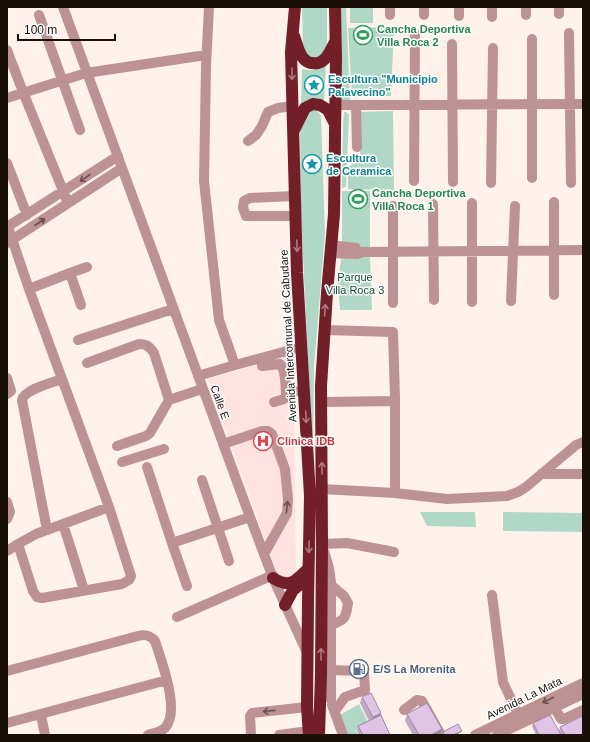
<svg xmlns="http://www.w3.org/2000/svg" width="590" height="742" viewBox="0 0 590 742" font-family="Helvetica,sans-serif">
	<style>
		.medical { fill: #fee3e1 }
		.green { fill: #b1d8c6 }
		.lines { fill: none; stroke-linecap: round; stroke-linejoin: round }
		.minor { stroke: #bd9292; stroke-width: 10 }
		.highway { stroke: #721f28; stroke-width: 12 }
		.wall { fill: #c1a8c5 }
		.shaded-wall { fill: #9d88a0 }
		.building { fill: #e0c3e5; stroke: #9d88a0 }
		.oneway { stroke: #aa797e }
		.oneway2 { stroke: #6b504e }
		.labels { text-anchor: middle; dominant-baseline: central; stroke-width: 3; stroke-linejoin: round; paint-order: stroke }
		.leisure-label { font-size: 11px; font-weight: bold; fill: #27864d; stroke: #fff; text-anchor: start }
		.culture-label { font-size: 11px; font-weight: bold; fill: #0d838f; stroke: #fff; text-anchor: start }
		.park-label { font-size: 11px; fill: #0f4935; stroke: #fff }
		.street-label { font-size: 11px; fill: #190f09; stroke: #fff }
		.health-label { font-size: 11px; font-weight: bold; fill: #be3a42; stroke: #fff; text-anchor: start }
		.service-label { font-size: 11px; font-weight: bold; fill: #4e5e75; stroke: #fff; text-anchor: start }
	</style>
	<rect width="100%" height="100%" fill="#fef2ea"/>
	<path class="medical" d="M 293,354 L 296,575 L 287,579 L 277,573 L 208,379 Z"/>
	<path class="green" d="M 302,7 L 327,7 L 327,50 L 316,61 L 303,53 Z
		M 340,7 L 346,7 L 350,101 L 340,101 Z
		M 350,7 L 373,7 L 373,23 L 350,23 Z
		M 394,27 L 391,96 L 364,97 L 352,96 L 348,28 Z
		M 326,64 L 324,100 L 316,98 L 301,104 L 302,69 C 312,71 318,71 326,64 Z
		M 308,110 L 317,110 L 321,116 L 325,233 L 314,367 L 313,464 L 301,213 L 300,129 Z
		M 393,111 L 394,190 L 348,189 L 348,167 L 360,159 L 360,112 Z
		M 344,112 L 346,112 L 349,115 L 346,187 L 342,188 L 343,122 Z
		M 342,191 L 370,191 L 370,249 L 342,249 Z
		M 370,256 L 372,310 L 340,310 L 338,284 L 341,258 Z
		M 420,512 L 475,512 L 476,527 L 427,526 Z
		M 503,512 L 583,513 L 583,532 L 503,531 Z
		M 359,704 L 369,724 L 356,730 L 358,735 L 347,735 L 340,715 Z"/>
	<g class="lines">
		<path class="minor" d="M 63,7 L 250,517 L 273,578 L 307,653
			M 209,7 L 206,66 L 204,181 L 219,320 L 235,365
			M 424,7 L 424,15
			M 459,7 L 459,16
			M 492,7 L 492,17
			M 526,7 L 526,15
			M 559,14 L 559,7
			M 39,15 L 80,130
			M 390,15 L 390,7
			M 569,33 L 571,183
			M 452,44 L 453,182
			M 7,50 L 23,92 L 68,203
			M 7,98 L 86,73 L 206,55
			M 335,105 L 583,104
			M 356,105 L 357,147
			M 248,141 L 256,135 L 262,126 L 268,112 L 278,108 L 292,106
			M 7,163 L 27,215
			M 532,178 L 532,39
			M 414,181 L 415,34
			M 491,183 L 493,48
			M 295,196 L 250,198 L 244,201 L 243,208 L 246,216 L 296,216
			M 554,202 L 554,295
			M 433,204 L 434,300
			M 393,206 L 393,303
			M 7,227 L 118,156
			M 8,227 L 29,289 L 109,507 L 131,576 L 129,580 L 122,584 L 42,598 L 37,597 L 33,591 L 18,544 L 36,534 L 109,507
			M 7,243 L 122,168
			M 331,245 L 356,248
			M 330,253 L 357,254 L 363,252 L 583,250
			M 70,273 L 87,267
			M 29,289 L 70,273 L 81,305
			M 511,301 L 515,206
			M 472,302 L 472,203
			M 78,340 L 173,309
			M 87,363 L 139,344 C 147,344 150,347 154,353 L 169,400
			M 262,366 L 280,364 C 286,370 285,383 286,392 L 304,391
			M 198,376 L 235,365 L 302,347
			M 7,378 L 11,391 L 7,394
			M 274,402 L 284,399 L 286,397 L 286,392
			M 321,402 L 395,401
			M 223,444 L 262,431 L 268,431 L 272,434 L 285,469 L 288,499 L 287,513 L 264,554
			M 117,446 L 146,436 L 150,433 L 169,400 L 202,389
			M 122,462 L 164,449
			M 147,467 L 172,543 L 250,517
			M 541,474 L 583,474
			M 202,480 L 229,561
			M 322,489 L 395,493 L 395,398 L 393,332 L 324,330
			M 395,493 L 447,499 L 507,496 L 518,492 L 526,487 L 576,445 L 583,442
			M 7,502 L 10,512 L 7,519
			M 63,524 L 84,590
			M 47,530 L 22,400 C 25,389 51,383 62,379
			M 172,543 L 187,586
			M 322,544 L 347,543 L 394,552
			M 7,551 L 18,544
			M 324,551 L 329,568 L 331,582 L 331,700
			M 492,595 L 503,682 L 518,714
			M 177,617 L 273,575
			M 331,625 C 345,620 346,618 348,603 L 344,596 L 331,585
			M 331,670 L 360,671 L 364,673 L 365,690 L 345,697 L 335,711
			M 7,671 L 138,636 C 145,634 150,635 155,641 C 161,660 181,711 165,728 C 161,732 154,733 148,735
			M 332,705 L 343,735
			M 555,708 L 561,719 L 564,719 L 583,710
			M 404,710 L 417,700 L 422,701 L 441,735
			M 41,715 L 45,735
			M 7,723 L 167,680
			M 251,735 L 250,716 L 252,713 L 307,707
			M 279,735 L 309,731
			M 475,735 L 583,683
			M 497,735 L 583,694"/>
		<path class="highway" d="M 295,7 L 291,52 L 297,273 L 310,496 L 308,601 L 307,707 L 309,735
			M 294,36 C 297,43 298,53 304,59 C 306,61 309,63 312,63 C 325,66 330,51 335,42
			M 294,130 L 305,108 L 313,104 L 320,105 L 328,110 L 334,122
			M 273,578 C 291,589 295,581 308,569
			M 285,605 L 293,590 L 303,582
			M 319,735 L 321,675 L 322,543 L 321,386 L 327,293 L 334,214 L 336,58 L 335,7"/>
	</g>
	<path class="wall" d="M 362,697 L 381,713 L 380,716 L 390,735 L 359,735 L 357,731 L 358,726 L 369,721 L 360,703 Z
		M 407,714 L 442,729 L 440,735 L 413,735 L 405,721 Z
		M 533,723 L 559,731 L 560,727 L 583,735 L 536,735 L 532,726 Z"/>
	<path class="shaded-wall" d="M 381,713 L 379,720 L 370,724 L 373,717 Z
		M 442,729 L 440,735 L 431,735 Z
		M 462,731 L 461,732 L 456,735 L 453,735 Z"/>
	<path class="building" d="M 371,693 L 381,713 L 373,717 L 362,697 Z
		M 427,703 L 442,729 L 431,735 L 419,735 L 407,714 Z
		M 381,715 L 390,735 L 363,735 L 358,726 Z
		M 550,715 L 561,735 L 539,735 L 533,723 Z
		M 583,716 L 583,735 L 565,735 L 560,727 Z
		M 458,724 L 462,731 L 453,735 L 445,735 L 443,732 Z"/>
	<defs><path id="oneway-shaft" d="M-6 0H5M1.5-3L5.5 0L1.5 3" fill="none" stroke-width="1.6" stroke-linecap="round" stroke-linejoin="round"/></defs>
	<g class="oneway">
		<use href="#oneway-shaft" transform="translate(292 74) rotate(89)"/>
		<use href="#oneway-shaft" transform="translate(297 246) rotate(88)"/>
		<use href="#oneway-shaft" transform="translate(325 310) rotate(-86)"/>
		<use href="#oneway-shaft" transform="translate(306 417) rotate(87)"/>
		<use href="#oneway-shaft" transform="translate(322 468) rotate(-91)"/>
		<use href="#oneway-shaft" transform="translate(309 547) rotate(92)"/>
		<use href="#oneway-shaft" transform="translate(321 654) rotate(-90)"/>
	</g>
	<g class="oneway2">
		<use href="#oneway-shaft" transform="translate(85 178) rotate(146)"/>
		<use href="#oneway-shaft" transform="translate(40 222) rotate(-33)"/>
		<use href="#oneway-shaft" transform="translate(287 507) rotate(-84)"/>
		<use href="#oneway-shaft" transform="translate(548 700) rotate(154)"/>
		<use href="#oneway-shaft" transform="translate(269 711) rotate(174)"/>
	</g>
	<defs>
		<g id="stadium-ring" transform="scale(1)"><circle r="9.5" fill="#fff" stroke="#2e9e5b" stroke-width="1.5"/><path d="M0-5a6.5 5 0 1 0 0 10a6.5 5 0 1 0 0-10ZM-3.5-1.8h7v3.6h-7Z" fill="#2e9e5b"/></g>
		<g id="sight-ring" transform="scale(1)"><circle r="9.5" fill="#fff" stroke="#0f9aa8" stroke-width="1.5"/><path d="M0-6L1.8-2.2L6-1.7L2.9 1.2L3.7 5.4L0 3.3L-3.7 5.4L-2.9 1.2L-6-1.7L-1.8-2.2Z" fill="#0f9aa8"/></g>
		<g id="hospital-ring" transform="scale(1)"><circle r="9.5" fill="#fff" stroke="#e0444e" stroke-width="1.5"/><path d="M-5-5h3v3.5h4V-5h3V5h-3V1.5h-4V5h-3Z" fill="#e0444e"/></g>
		<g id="fuel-ring" transform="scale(1)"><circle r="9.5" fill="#fff" stroke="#5c6f8a" stroke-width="1.5"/><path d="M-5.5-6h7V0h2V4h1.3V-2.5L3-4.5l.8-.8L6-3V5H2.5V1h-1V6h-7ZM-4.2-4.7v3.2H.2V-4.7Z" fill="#5c6f8a"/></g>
	</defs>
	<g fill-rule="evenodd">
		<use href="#stadium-ring" x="363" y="35"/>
		<use href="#sight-ring" x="314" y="85"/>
		<use href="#sight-ring" x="312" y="164"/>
		<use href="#stadium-ring" x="358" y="199"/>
		<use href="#hospital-ring" x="263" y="441"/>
		<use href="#fuel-ring" x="359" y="669"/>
	</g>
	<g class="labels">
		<g class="leisure-label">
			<text x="377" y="29">Cancha Deportiva<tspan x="377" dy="13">Villa Roca 2</tspan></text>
			<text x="372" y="193">Cancha Deportiva<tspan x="372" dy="13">Villa Roca 1</tspan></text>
		</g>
		<g class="culture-label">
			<text x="328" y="79">Escultura "Municipio<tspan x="328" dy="13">Palavecino"</tspan></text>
			<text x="326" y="158">Escultura<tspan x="326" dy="13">de Ceramica</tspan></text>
		</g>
		<g class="park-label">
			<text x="355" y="277">Parque<tspan x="355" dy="13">Villa Roca 3</tspan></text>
		</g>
		<g class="street-label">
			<text transform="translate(288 336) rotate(-93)">Avenida Intercomunal de Cabudare</text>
			<text transform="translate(220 402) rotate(70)">Calle E</text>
			<text transform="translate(524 698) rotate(-26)">Avenida La Mata</text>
		</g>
		<g class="health-label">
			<text x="277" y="441">Clinica IDB</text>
		</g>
		<g class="service-label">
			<text x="373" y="669">E/S La Morenita</text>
		</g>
	</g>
	<rect width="590" height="742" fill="none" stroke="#190f09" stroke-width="16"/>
	<path d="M18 34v6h97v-6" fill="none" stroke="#190f09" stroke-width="2"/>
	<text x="24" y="34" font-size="12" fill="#190f09" stroke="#ffffff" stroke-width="3" paint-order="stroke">100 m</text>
</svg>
